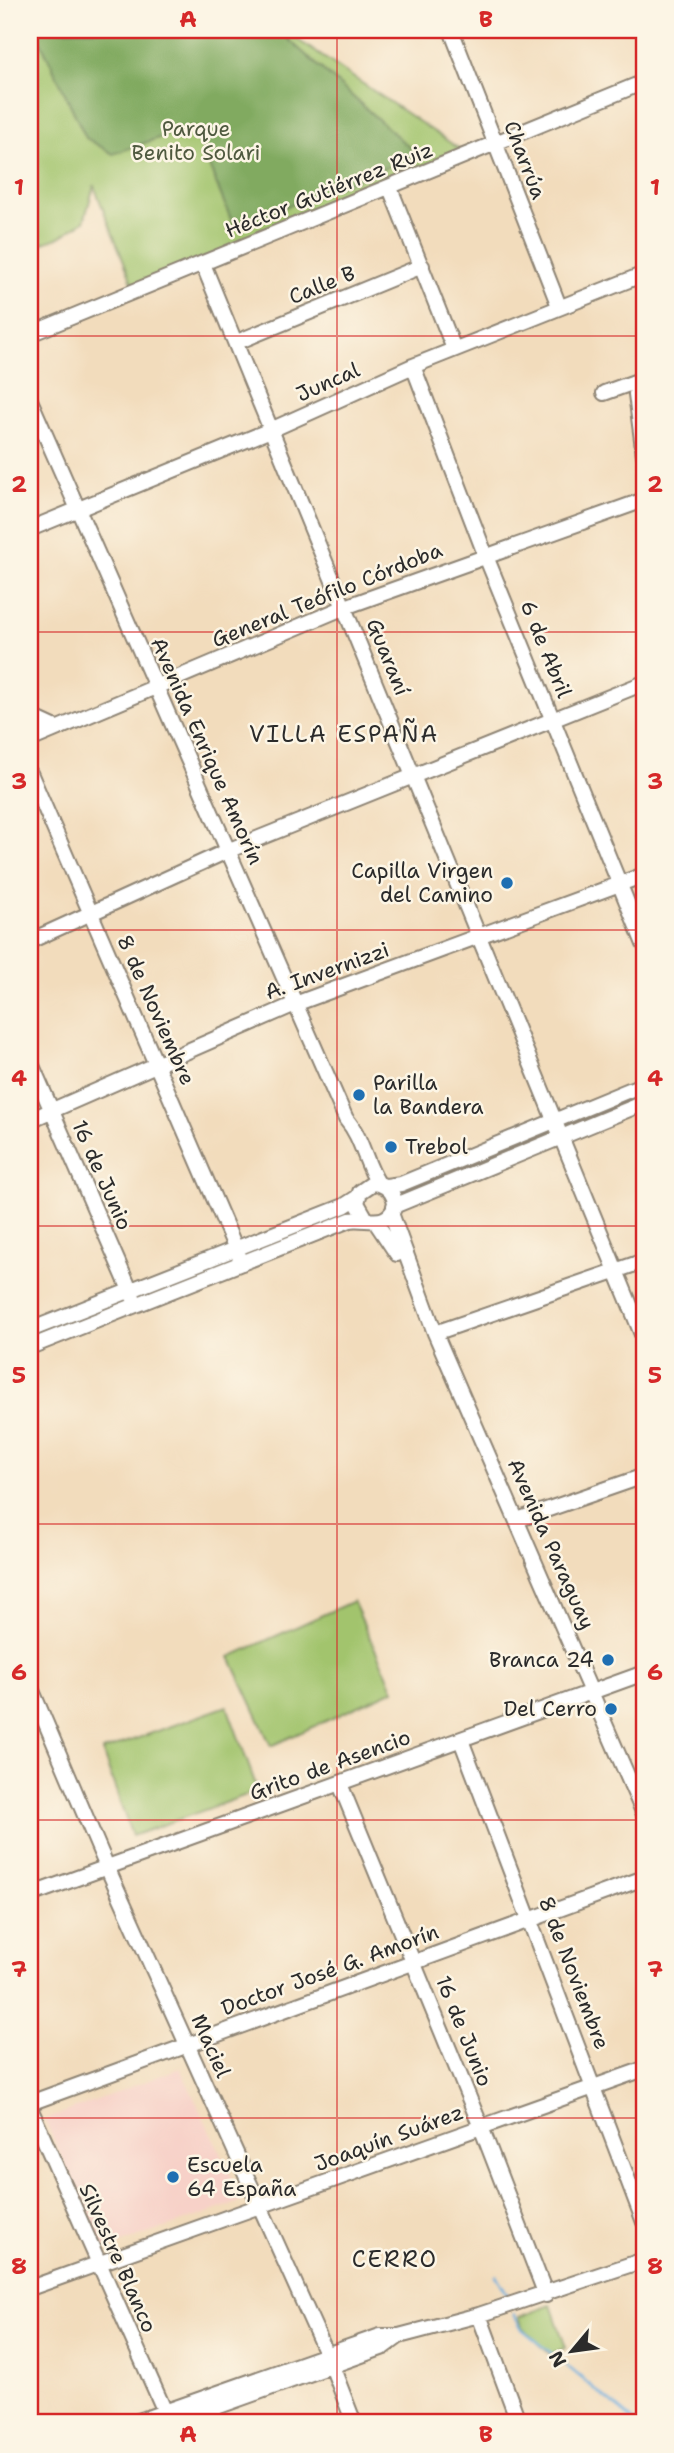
<svg xmlns="http://www.w3.org/2000/svg" width="674" height="2453" viewBox="0 0 674 2453" font-family="'Shantell Sans',sans-serif">
	<style>
		.built { fill: #f7d1c8 }
		.green { fill: #a2c46d; stroke: #66784c; stroke-width: 2 }
		.forest { fill: #81aa60; stroke: #566a46; stroke-width: 2 }
		.lines { fill: none; stroke-linecap: round; stroke-linejoin: round }
		.stream { stroke: #67abdc; stroke-width: 2.5 }
		.minor-casing { stroke: #8e8474; stroke-width: 18 }
		.minor { stroke: #fff; stroke-width: 14 }
		.grid { fill: none; stroke: #d62828; stroke-width: 2; stroke-opacity: 0.55 }
		.poi-dot { fill: #1f6fb2; stroke: #fcf5e5; stroke-width: 2.5 }
		.labels { text-anchor: middle; dominant-baseline: central; stroke-width: 5; stroke-linejoin: round; paint-order: stroke }
		.park-label { font-size: 21px; fill: #4f593f; stroke: #fcf5e5 }
		.street-label { font-size: 21px; fill: #2b2b2b; stroke: #fcf5e5 }
		.poi-label { font-size: 21px; fill: #2b2b2b; stroke: #fcf5e5; text-anchor: end }
		.neighbourhood-label { font-size: 23px; letter-spacing: 2px; fill: #2b2b2b; stroke: #fcf5e5 }
		.neatline { fill: none; stroke: #d62828; stroke-width: 2.5 }
		.grid-label { font-size: 23px; text-anchor: middle; font-weight: bold; fill: #d62828 }
	</style>
	<rect width="100%" height="100%" fill="#fcf5e5"/>
	<filter id="ink" filterUnits="userSpaceOnUse"><feTurbulence type="fractalNoise" baseFrequency=".0143" numOctaves="2"/><feDisplacementMap in="SourceGraphic" scale="14" xChannelSelector="R" yChannelSelector="G"/><feConvolveMatrix kernelMatrix="1 2 1 2 8 2 1 2 1" color-interpolation-filters="sRGB"/></filter>
	<filter id="wash" filterUnits="userSpaceOnUse"><feTurbulence type="fractalNoise" baseFrequency=".00686" numOctaves="4" result="noise"/><feDisplacementMap in="SourceGraphic" scale="28" xChannelSelector="R" yChannelSelector="G"/><feGaussianBlur stdDeviation="1.57" result="paint"/><feColorMatrix in="noise" values="0 0 0 0 0 0 0 0 0 0 0 0 0 0 0 0 0 1.4 0 .05"/><feComposite in="paint" operator="in"/></filter>
	<g filter="url(#wash)">
		<rect width="100%" height="100%" fill="#f2dcbc"/>
		<path class="built" d="M 180,2068 L 243,2201 L 107,2248 L 100,2244 L 45,2120 Z"/>
		<path class="green" d="M 30,30 L 283,30 L 464,152 L 134,287 L 94,186 L 84,221 L 60,237 L 30,248 Z
			M 353,1601 L 394,1690 L 271,1746 L 230,1657 Z
			M 227,1706 L 258,1791 L 132,1836 L 102,1751 Z
			M 551,2305 L 566,2348 L 550,2354 L 523,2328 L 519,2317 Z"/>
		<path class="forest" d="M 35,30 L 278,30 L 418,155 L 234,227 L 193,126 L 113,154 L 86,138 Z"/>
		<g class="lines">
			<path class="stream" d="M 496,2275 L 509,2297
				M 514,2314 L 522,2329 L 636,2423"/>
		</g>
	</g>
	<g filter="url(#ink)">
		<g class="lines">
			<g class="minor-casing">
				<path id="minor" d="M 451,30 L 559,306
					M 390,188 L 454,349
					M 203,264 L 644,1339
					M 30,334 L 644,82
					M 237,342 L 422,266
					M 413,366 L 485,554 L 644,944
					M 642,379 L 636,394 L 644,455
					M 604,393 L 643,379
					M 30,400 L 346,1119 C 362,1137 365,1163 378,1183
					M 30,529 L 273,429 L 413,366 L 644,274
					M 30,716 L 56,728
					M 30,740 L 345,607 L 644,500
					M 30,773 L 242,1263
					M 30,941 L 227,851 L 644,683
					M 30,1061 L 133,1297
					M 30,1120 L 295,1004 L 644,875
					M 386,1186 L 401,1184 L 644,1084
					M 394,1206 L 644,1103
					M 391,1213 L 435,1333 L 644,1814
					M 375,1221 L 397,1254
					M 30,1330 L 344,1206 L 358,1197
					M 435,1333 L 644,1261
					M 30,1347 L 350,1220 C 361,1218 375,1223 384,1219 C 405,1208 392,1183 373,1183 L 360,1192 L 357,1203 L 365,1217
					M 517,1520 L 644,1476
					M 30,1686 L 107,1867 L 332,2366 L 354,2423
					M 461,1740 L 644,2222
					M 340,1784 L 481,2127 L 546,2295
					M 30,1895 L 644,1673
					M 30,2103 L 644,1878
					M 30,2108 L 170,2423
					M 30,2288 L 644,2069
					M 479,2315 L 519,2423
					M 133,2423 L 380,2336 L 399,2336 L 479,2315 L 644,2260
					M 172,2423 L 384,2347 L 399,2336"/>
			</g>
			<use href="#minor" class="minor"/>
		</g>
	</g>
	<path class="grid" d="M 337,30 L 337,2423M 30,336 L 644,336M 30,632 L 644,632M 30,930 L 644,930M 30,1226 L 644,1226M 30,1524 L 644,1524M 30,1820 L 644,1820M 30,2118 L 644,2118"/>
	<g class="poi-dot">
		<circle cx="507" cy="883" r="7"/>
		<circle cx="359" cy="1095" r="7"/>
		<circle cx="391" cy="1147" r="7"/>
		<circle cx="608" cy="1660" r="7"/>
		<circle cx="611" cy="1709" r="7"/>
		<circle cx="173" cy="2177" r="7"/>
	</g>
	<g class="labels">
		<g class="park-label">
			<text x="196" y="129">Parque<tspan x="196" dy="24">Benito Solari</tspan></text>
		</g>
		<g class="street-label">
			<text transform="translate(525 160) rotate(69)">Charrúa</text>
			<text transform="translate(329 190) rotate(-22)">Héctor Gutiérrez Ruiz</text>
			<text transform="translate(322 285) rotate(-22)">Calle B</text>
			<text transform="translate(328 382) rotate(-24)">Juncal</text>
			<text transform="translate(327 595) rotate(-22)">General Teófilo Córdoba</text>
			<text transform="translate(546 649) rotate(68)">6 de Abril</text>
			<text transform="translate(388 657) rotate(68)">Guaraní</text>
			<text transform="translate(207 751) rotate(66)">Avenida Enrique Amorín</text>
			<text transform="translate(327 971) rotate(-20)">A. Invernizzi</text>
			<text transform="translate(156 1010) rotate(66)">8 de Noviembre</text>
			<text transform="translate(102 1175) rotate(66)">16 de Junio</text>
			<text transform="translate(551 1544) rotate(66)">Avenida Paraguay</text>
			<text transform="translate(330 1765) rotate(-20)">Grito de Asencio</text>
			<text transform="translate(330 1970) rotate(-20)">Doctor José G. Amorín</text>
			<text transform="translate(574 1973) rotate(69)">8 de Noviembre</text>
			<text transform="translate(464 2031) rotate(68)">16 de Junio</text>
			<text transform="translate(211 2046) rotate(66)">Maciel</text>
			<text transform="translate(389 2138) rotate(-20)">Joaquín Suárez</text>
			<text transform="translate(118 2258) rotate(66)">Silvestre Blanco</text>
		</g>
		<g class="poi-label">
			<text x="493" y="871">Capilla Virgen<tspan x="493" dy="24">del Camino</tspan></text>
			<text x="373" y="1083" text-anchor="start">Parilla<tspan x="373" dy="24">la Bandera</tspan></text>
			<text x="405" y="1147" text-anchor="start">Trebol</text>
			<text x="594" y="1660">Branca 24</text>
			<text x="597" y="1709">Del Cerro</text>
			<text x="187" y="2165" text-anchor="start">Escuela<tspan x="187" dy="24">64 España</tspan></text>
		</g>
		<g class="neighbourhood-label">
			<text x="344" y="734">VILLA ESPAÑA</text>
			<text x="395" y="2259">CERRO</text>
		</g>
	</g>
	<rect width="674" height="2453" fill="none" stroke="#fcf5e5" stroke-width="77"/>
	<g transform="translate(572 2351) rotate(241)" stroke="#fcf5e5" stroke-width="5" paint-order="stroke">
	<path d="M0-5L12 26L0 18L-12 26Z" fill="#2b2b2b"/>
	<text y="-10" font-size="19" font-weight="bold" text-anchor="middle" fill="#2b2b2b">N</text>
	</g>
	<rect x="38" y="38" width="598" height="2376" class="neatline"/>
	<g class="grid-label">
		<text x="188" y="27">A</text>
		<text x="486" y="27">B</text>
		<text x="19" y="195">1</text>
		<text x="655" y="195">1</text>
		<text x="19" y="492">2</text>
		<text x="655" y="492">2</text>
		<text x="19" y="789">3</text>
		<text x="655" y="789">3</text>
		<text x="19" y="1086">4</text>
		<text x="655" y="1086">4</text>
		<text x="19" y="1383">5</text>
		<text x="655" y="1383">5</text>
		<text x="19" y="1680">6</text>
		<text x="655" y="1680">6</text>
		<text x="19" y="1977">7</text>
		<text x="655" y="1977">7</text>
		<text x="19" y="2274">8</text>
		<text x="655" y="2274">8</text>
		<text x="188" y="2442">A</text>
		<text x="486" y="2442">B</text>
	</g>
</svg>
